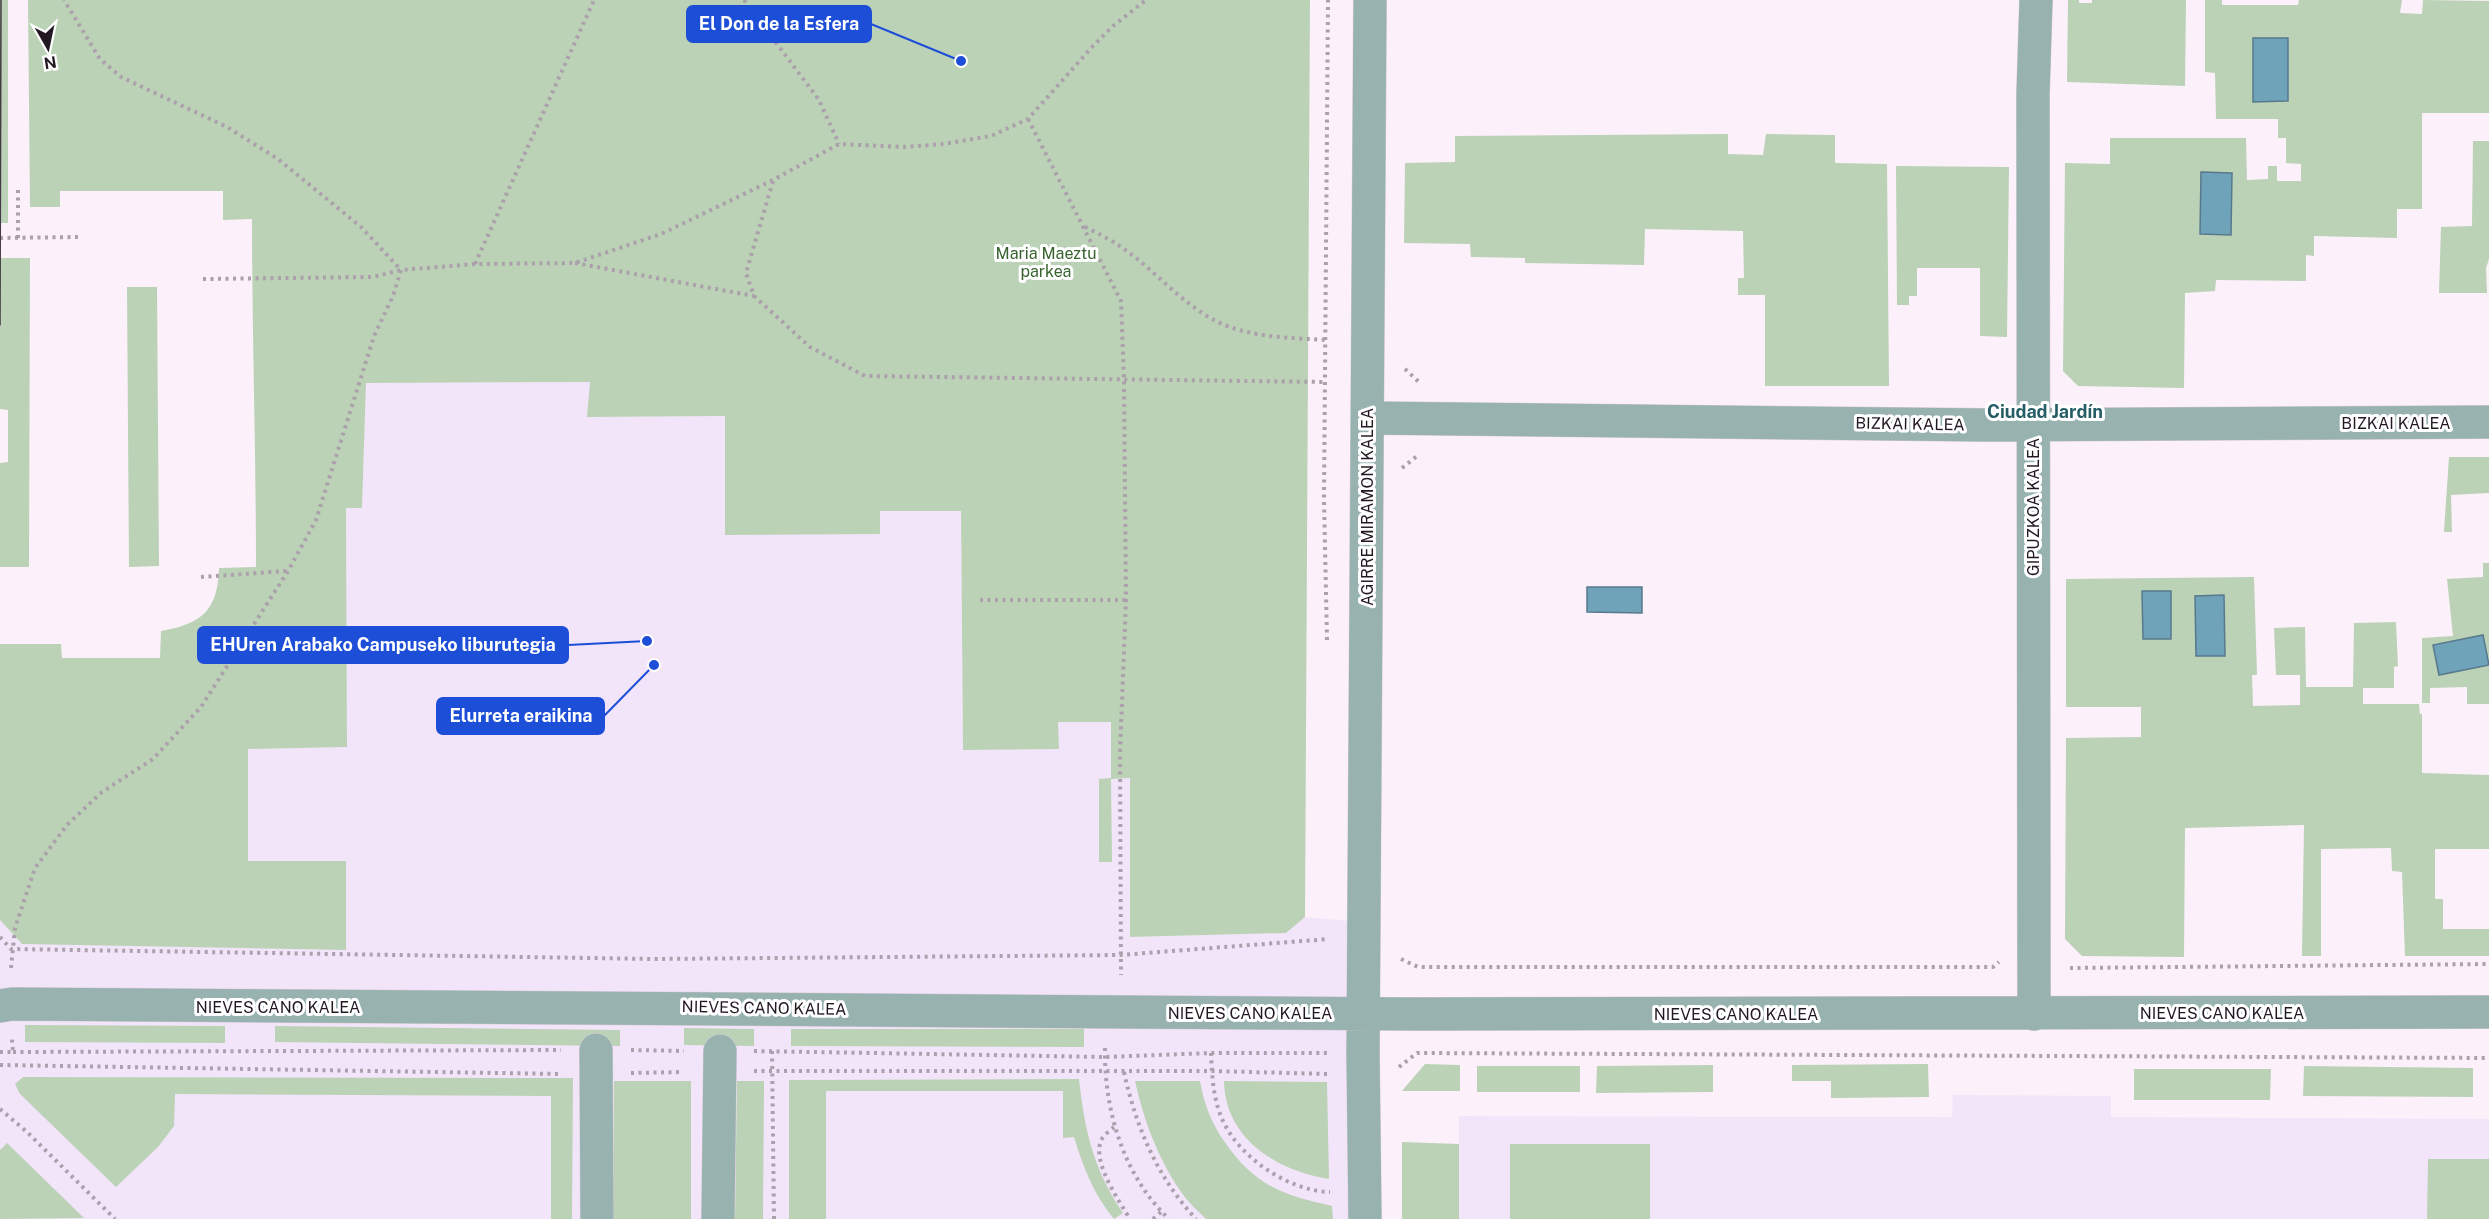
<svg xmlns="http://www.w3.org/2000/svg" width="2489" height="1219" viewBox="0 0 2489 1219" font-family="'Public Sans',sans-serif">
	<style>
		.education { fill: #f2e5fa }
		.green { fill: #bbd2b6 }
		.water { fill: #6fa3b9; stroke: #58798c; stroke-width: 1.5 }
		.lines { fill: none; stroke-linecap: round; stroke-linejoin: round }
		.street-casing { stroke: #d9cdd8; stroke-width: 34 }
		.path { stroke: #aba0ab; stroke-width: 4; stroke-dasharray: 3 4.5; stroke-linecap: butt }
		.street { stroke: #98b2b0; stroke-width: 33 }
		.tram { stroke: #443944; stroke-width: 1.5 }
		.labels { text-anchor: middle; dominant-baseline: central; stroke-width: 6; stroke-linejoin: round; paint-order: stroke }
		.park-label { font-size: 16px; fill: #38632f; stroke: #fff }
		.street-label { font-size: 16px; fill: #221822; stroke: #fff }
		.neighbourhood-label { font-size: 18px; font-weight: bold; fill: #245d65; stroke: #fff }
		.leader { fill: none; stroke: #1d4ed8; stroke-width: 2 }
		.callout-dot { fill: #1d4ed8; stroke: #fff; stroke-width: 2 }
		.callout { fill: #1d4ed8; stroke: #1d4ed8; stroke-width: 2 }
		.callout-label { font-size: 18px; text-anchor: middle; font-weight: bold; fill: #fff }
	</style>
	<rect width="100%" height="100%" fill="#fcf0fb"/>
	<path class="education" d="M 590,382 L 588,417 L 725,416 L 725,534 L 879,534 L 879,511 L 961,511 L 963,750 L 1058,749 L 1057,722 L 1111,722 L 1111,778 L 1130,778 L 1130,937 L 1286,933 L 1305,917 L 1349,921 L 1353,1219 L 0,1219 L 0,920 L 22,944 L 346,861 L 248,861 L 248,749 L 347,747 L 346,508 L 362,508 L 366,383 Z
		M 1953,1095 L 2111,1096 L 2111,1117 L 2489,1119 L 2489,1219 L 1459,1219 L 1459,1116 L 1952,1117 Z"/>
	<path class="green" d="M 0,0 L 8,0 L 8,223 L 0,223 Z
		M 28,0 L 1310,0 L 1305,917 L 1286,933 L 1130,937 L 1130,778 L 1111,779 L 1112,862 L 1099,862 L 1099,779 L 1111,778 L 1111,722 L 1058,722 L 1059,749 L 963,750 L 961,511 L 880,511 L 880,534 L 725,535 L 725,416 L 587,417 L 590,382 L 366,383 L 362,508 L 346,508 L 347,747 L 248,749 L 248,861 L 346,861 L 346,950 L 22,944 L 0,920 L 0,644 L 61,644 L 62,658 L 160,658 L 161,631 C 202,624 218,610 219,568 L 256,567 C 256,451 252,335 252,219 L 223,220 L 223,191 L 60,191 L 60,207 L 30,207 Z
		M 2068,0 L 2079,0 L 2079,3 L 2092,3 L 2092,0 L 2186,0 L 2185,86 L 2067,82 Z
		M 2205,0 L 2222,0 L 2222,5 L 2298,5 L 2299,0 L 2402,0 L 2400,13 L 2422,14 L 2423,0 L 2489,1 L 2489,113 L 2422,113 L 2422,209 L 2397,209 L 2397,238 L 2314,236 L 2314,256 L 2306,255 L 2306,281 L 2216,280 L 2215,291 L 2185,293 L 2184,388 L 2078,386 L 2063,371 L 2065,163 L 2110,164 L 2110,138 L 2246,138 L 2247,180 L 2268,179 L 2268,166 L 2277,166 L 2277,181 L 2301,181 L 2301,164 L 2286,163 L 2286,138 L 2278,138 L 2278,119 L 2216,119 L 2215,73 L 2205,72 Z
		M 1728,134 L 1728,154 L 1763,155 L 1766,134 L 1835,135 L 1835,163 L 1887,164 L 1889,386 L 1765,386 L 1765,295 L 1738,295 L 1738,278 L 1744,278 L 1743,231 L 1645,229 L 1644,265 L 1525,263 L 1525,258 L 1471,257 L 1470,244 L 1404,243 L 1405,163 L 1455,162 L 1455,136 Z
		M 2473,141 L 2489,141 L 2489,259 L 2486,268 L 2487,293 L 2439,293 L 2441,227 L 2472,226 Z
		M 1896,166 L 2009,167 L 2007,337 L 1980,336 L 1980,268 L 1917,268 L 1917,296 L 1909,296 L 1909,305 L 1897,305 Z
		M 0,258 L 30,258 L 29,567 L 0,567 L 0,463 L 8,462 L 8,410 L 0,409 Z
		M 127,287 L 157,287 L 159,566 L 129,567 Z
		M 2449,457 L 2489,457 L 2489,493 L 2451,495 L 2452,532 L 2444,532 Z
		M 2483,563 L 2489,563 L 2489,704 L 2467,704 L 2467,687 L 2430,688 L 2430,703 L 2422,703 L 2422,638 L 2453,636 L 2447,579 L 2483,577 Z
		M 2254,577 L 2257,675 L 2252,675 L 2253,706 L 2300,705 L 2300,675 L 2276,675 L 2274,628 L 2305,627 L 2306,687 L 2353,687 L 2354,623 L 2396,622 L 2398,666 L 2394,667 L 2394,688 L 2363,688 L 2363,704 L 2419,704 L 2420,714 L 2422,714 L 2422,773 L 2489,775 L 2489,849 L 2435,849 L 2435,899 L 2443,899 L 2443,929 L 2489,929 L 2489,956 L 2405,956 L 2402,872 L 2392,871 L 2391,848 L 2321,849 L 2321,956 L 2302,956 L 2304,825 L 2185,828 L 2184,957 L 2082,956 L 2065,939 L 2066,738 L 2141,737 L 2141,707 L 2066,707 L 2066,579 Z
		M 25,1025 L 225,1026 L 225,1043 L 25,1042 Z
		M 275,1026 L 620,1030 L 620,1046 L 275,1042 Z
		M 684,1028 L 754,1029 L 754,1046 L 684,1045 Z
		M 791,1029 L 1084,1029 L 1084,1047 L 791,1046 Z
		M 1425,1064 L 1460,1065 L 1460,1091 L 1402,1091 Z
		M 1928,1064 L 1929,1097 L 1831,1098 L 1831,1081 L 1792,1081 L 1792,1065 Z
		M 1713,1065 L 1713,1092 L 1596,1093 L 1597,1066 Z
		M 1477,1066 L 1580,1066 L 1580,1092 L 1477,1092 Z
		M 2304,1066 L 2473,1068 L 2473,1097 L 2303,1096 Z
		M 2134,1069 L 2271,1069 L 2270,1100 L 2134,1100 Z
		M 23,1077 L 573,1078 L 572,1219 L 551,1219 L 551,1096 L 175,1094 L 174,1126 L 158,1147 L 116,1187 L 20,1094 L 15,1084 Z
		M 1079,1079 C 1085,1132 1093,1168 1123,1213 L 1114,1219 C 1094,1195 1083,1167 1074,1137 L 1063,1138 L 1063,1091 L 826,1091 L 826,1219 L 789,1219 L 789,1080 Z
		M 614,1081 L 691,1081 L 691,1219 L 613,1219 Z
		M 737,1081 L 764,1081 L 763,1219 L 735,1219 Z
		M 1135,1081 L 1200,1081 C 1204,1104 1211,1122 1224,1141 C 1254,1185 1282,1195 1332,1206 L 1333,1219 L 1206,1219 C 1199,1212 1190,1204 1184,1196 C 1159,1162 1144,1121 1135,1081 Z
		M 1224,1081 L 1327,1082 L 1329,1179 C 1277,1171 1225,1139 1224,1081 Z
		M 1402,1142 L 1459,1144 L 1459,1219 L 1402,1219 Z
		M 7,1143 L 84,1218 L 0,1219 L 0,1150 Z
		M 1510,1144 L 1650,1144 L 1650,1219 L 1510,1219 Z
		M 2428,1159 L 2489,1159 L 2489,1219 L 2427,1219 Z"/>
	<path class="water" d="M 2253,38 L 2288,38 L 2288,101 L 2253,102 Z
		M 2201,172 L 2232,173 L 2231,235 L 2200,234 Z
		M 1587,587 L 1642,587 L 1642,613 L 1587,612 Z
		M 2142,591 L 2171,591 L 2171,639 L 2143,639 Z
		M 2224,595 L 2225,656 L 2196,656 L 2195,596 Z
		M 2483,635 L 2489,665 L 2439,675 L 2433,645 Z"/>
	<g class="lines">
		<g class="street-casing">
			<path id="street" d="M 1368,418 L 1988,425 L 2489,422
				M 0,1006 L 12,1004 L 1417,1014 L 2489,1012
				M 2034,1014 L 2033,94 L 2036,0
				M 596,1050 L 597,1219
				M 718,1219 L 720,1051
				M 1365,1219 L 1363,1054 L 1370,0"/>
		</g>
		<path class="path" d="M 744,0 L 819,100 L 839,144
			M 1028,119 L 1121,301 L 1124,380 L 1126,600 L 1120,753 L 1121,975
			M 773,181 L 746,273 L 754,296 L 810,347 L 865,376 L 1325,382
			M 18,190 L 18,238
			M 1085,227 C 1097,233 1110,239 1121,247 C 1157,271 1186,310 1227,326 C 1259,338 1294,338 1327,340
			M 0,238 L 79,237
			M 575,263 L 754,296
			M 475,264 L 594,0
			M 203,279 L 373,277 L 401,270 L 475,264 L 575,263 L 661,234 L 773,180 L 839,144 L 904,147 L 944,144 L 991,136 L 1028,119 L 1093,46 L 1113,26 L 1146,0
			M 1405,369 L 1419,382
			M 1402,468 L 1417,456
			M 201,577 L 287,571
			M 980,600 L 1126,600
			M 1327,640 L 1324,499 L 1328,0
			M 0,937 L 11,949 L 654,959 L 1120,955 L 1329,939
			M 1401,959 L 1418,967 L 1993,967 L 1999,962
			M 11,968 L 15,928 L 35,868 L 67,825 L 102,792 L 153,759 L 201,707 L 288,571 L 316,520 L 374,336 L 393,296 L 401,270 L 361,227 L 278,159 L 227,127 L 121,77 L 100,59 L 64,0
			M 2070,968 L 2489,964
			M 1105,1048 C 1104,1110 1123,1175 1169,1219
			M 631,1050 L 684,1051
			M 754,1051 L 1105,1057 L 1211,1053 L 1329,1053
			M 772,1051 L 774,1219
			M 0,1052 L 13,1052 L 12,1039
			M 13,1052 L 561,1050
			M 1211,1053 C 1212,1075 1213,1100 1223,1121 C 1240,1158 1289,1191 1330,1192
			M 0,1065 L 560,1074
			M 1399,1067 L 1417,1053 L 2489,1058
			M 754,1071 L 1212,1071 L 1328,1074
			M 1124,1072 C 1136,1127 1157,1177 1196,1219
			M 631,1073 L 683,1072
			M 0,1109 L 27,1132 L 115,1219
			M 1114,1127 C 1110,1131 1103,1135 1101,1141 C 1092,1162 1119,1201 1130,1219
			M 1153,1219 L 1161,1212"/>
		<use href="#street" class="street"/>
		<path class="tram" d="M 0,325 L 1,0"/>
	</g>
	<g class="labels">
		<g class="park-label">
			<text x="1046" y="253">Maria Maeztu<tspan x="1046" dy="18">parkea</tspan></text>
		</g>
		<g class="street-label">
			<text x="2396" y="423">BIZKAI KALEA</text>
			<text transform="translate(1910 424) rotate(1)">BIZKAI KALEA</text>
			<text transform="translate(1367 507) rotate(-90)">AGIRRE MIRAMON KALEA</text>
			<text transform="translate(2033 507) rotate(-90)">GIPUZKOA KALEA</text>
			<text x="278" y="1007">NIEVES CANO KALEA</text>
			<text transform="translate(764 1008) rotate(1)">NIEVES CANO KALEA</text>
			<text x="1250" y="1013">NIEVES CANO KALEA</text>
			<text x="2222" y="1013">NIEVES CANO KALEA</text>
			<text x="1736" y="1014">NIEVES CANO KALEA</text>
		</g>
		<g class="neighbourhood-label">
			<text x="2045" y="411">Ciudad Jardín</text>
		</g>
	</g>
	<path class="leader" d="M961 61L871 24M647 641L568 645M654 665L604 716"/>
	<g class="callout-dot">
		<circle cx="961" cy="61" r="6"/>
		<circle cx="647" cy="641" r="6"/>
		<circle cx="654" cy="665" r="6"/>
	</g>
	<g class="callout">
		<rect x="687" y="6" width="184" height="36" rx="6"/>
		<rect x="198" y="627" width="370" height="36" rx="6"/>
		<rect x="437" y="698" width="167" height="36" rx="6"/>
	</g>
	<g class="callout-label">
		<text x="779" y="30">El Don de la Esfera</text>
		<text x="383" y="651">EHUren Arabako Campuseko liburutegia</text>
		<text x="521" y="722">Elurreta eraikina</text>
	</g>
	<g transform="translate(48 48) rotate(171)" stroke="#ffffff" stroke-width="4.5" paint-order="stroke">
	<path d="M0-4.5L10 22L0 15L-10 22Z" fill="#221822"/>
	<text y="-9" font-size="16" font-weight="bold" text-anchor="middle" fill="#221822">N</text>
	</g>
</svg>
